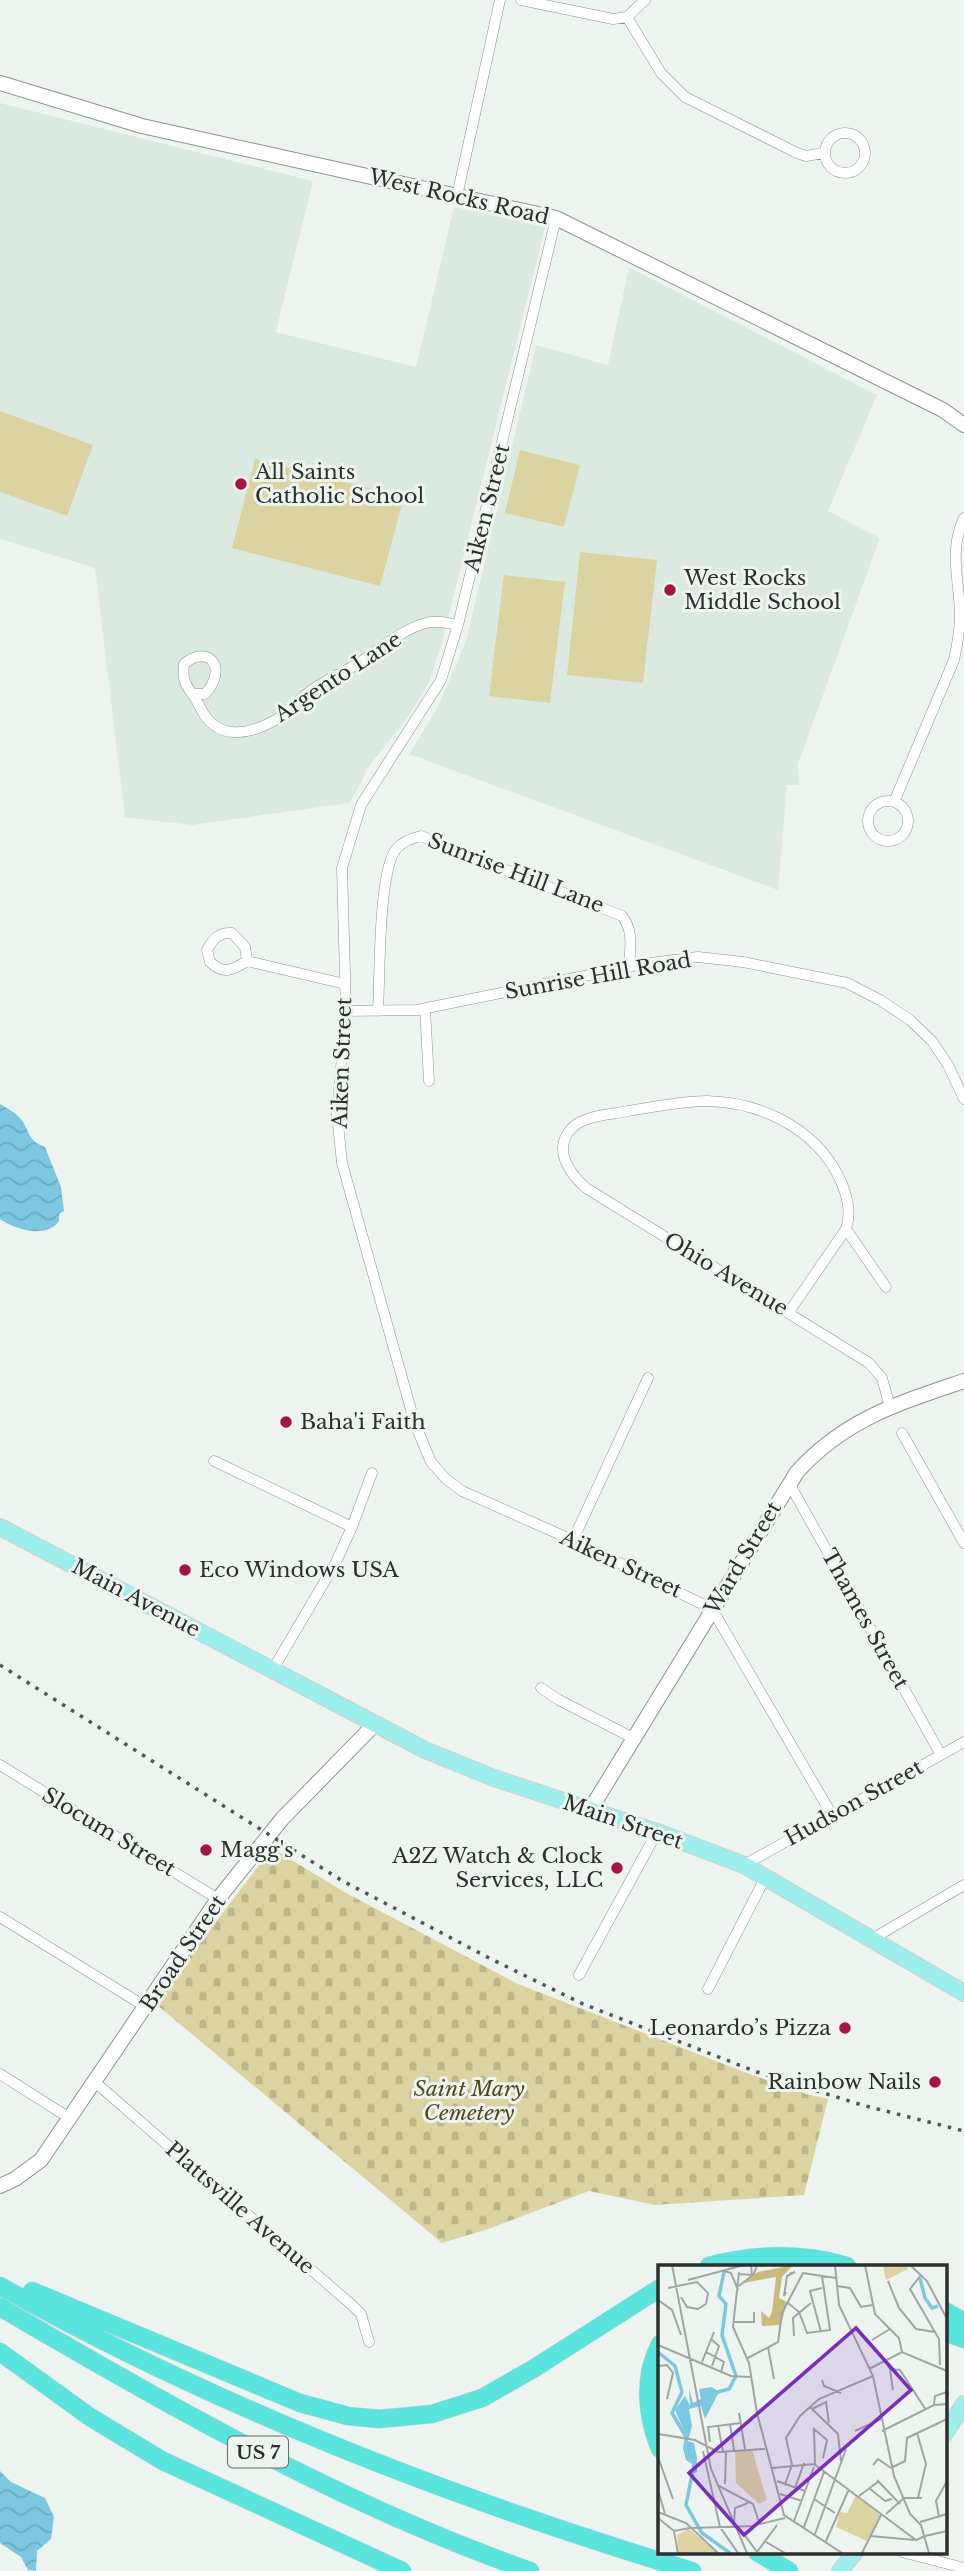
<svg xmlns="http://www.w3.org/2000/svg" width="964" height="2571" viewBox="0 0 964 2571" font-family="'Libre Baskerville',serif">
	<style>
		.built { fill: #dbeae1 }
		.grass { fill: #dcd4a0 }
		.cemetery { fill: url(#cemetery-stones) }
		.water { fill: url(#water-waves) }
		.lines { fill: none; stroke-linecap: round; stroke-linejoin: round }
		.street-casing { stroke: #8c938f; stroke-width: 11 }
		.secondary-casing { stroke: #8c938f; stroke-width: 16 }
		.primary-casing { stroke: #d1d1d1; stroke-width: 18 }
		.highway-casing { stroke: #d1d1d1; stroke-width: 19 }
		.street { stroke: #fff; stroke-width: 10 }
		.secondary { stroke: #fff; stroke-width: 14 }
		.primary { stroke: #9cefeb; stroke-width: 16 }
		.highway { stroke: #5ae4de; stroke-width: 18 }
		.rail { stroke: #525654; stroke-width: 3.5; stroke-dasharray: 3.5 7; stroke-linecap: butt }
		.poi-dot { fill: #a81347; stroke: #edf4f0; stroke-width: 2.5 }
		.labels { text-anchor: middle; dominant-baseline: central; stroke-width: 6; stroke-linejoin: round; paint-order: stroke }
		.shield { fill: #edf4f0; stroke: #666a68; stroke-width: 2 }
		.shield-label { font-size: 19px; font-weight: bold; fill: #2c2f2d }
		.street-label { font-size: 21px; fill: #2c2f2d; stroke: #edf4f0 }
		.poi-label { font-size: 21px; fill: #2c2f2d; stroke: #edf4f0; text-anchor: start }
		.park-label { font-size: 21px; font-style: italic; fill: #514919; stroke: #edf4f0 }
		.inset-river { fill: none; stroke: #7cc8e1; stroke-width: 3.5 }
		.inset-road { fill: none; stroke: #a0a5a2; stroke-width: 2 }
		.view { fill: #7b2cbf; fill-opacity: 0.15; stroke: #7b2cbf; stroke-width: 3.5 }
		.inset-edge { fill: none; stroke: #2c2f2d; stroke-width: 3.5 }
	</style>
	<defs>
		<pattern id="cemetery-stones" width="16" height="16" patternUnits="userSpaceOnUse" patternTransform="scale(1.75)"><rect width="16" height="16" fill="#dcd4a0"/><path d="M2 7V4a2 2 0 0 1 4 0v3zM10 15v-3a2 2 0 0 1 4 0v3z" fill="#bdb68a"/></pattern>
		<pattern id="water-waves" width="16" height="10" patternUnits="userSpaceOnUse" patternTransform="scale(1.75)"><rect width="16" height="10" fill="#7cc8e1"/><path d="M0 5q4-4 8 0t8 0" fill="none" stroke="#6bacc1"/></pattern>
	</defs>
	<rect width="100%" height="100%" fill="#edf4f0"/>
	<path class="built" d="M 0,103 L 313,181 L 276,332 L 416,367 L 454,207 L 545,227 L 442,643 L 429,682 L 410,714 L 370,765 L 350,803 L 192,825 L 125,817 L 95,568 L 0,539 Z
		M 629,267 L 877,395 L 828,511 L 880,538 L 798,764 L 799,785 L 787,785 L 778,890 L 409,754 L 438,707 L 466,641 L 536,345 L 608,365 Z"/>
	<path class="grass" d="M 0,411 L 93,445 L 67,516 L 0,492 Z
		M 520,450 L 580,465 L 564,527 L 505,513 Z
		M 255,459 L 404,497 L 380,586 L 232,548 Z
		M 580,552 L 657,560 L 643,683 L 567,675 Z
		M 504,575 L 565,582 L 550,703 L 489,696 Z"/>
	<path class="cemetery" d="M 272,1848 L 346,1893 L 518,1984 L 744,2072 L 806,2094 L 828,2099 L 804,2195 L 655,2205 L 589,2191 L 488,2229 L 442,2243 L 157,2005 L 171,1981 Z"/>
	<path class="water" d="M 0,1104 C 8,1109 17,1113 23,1122 C 30,1134 30,1142 45,1147 L 61,1187 L 64,1211 L 59,1214 L 59,1221 C 46,1239 16,1230 0,1219 Z
		M 0,2471 L 11,2482 L 45,2498 L 54,2517 L 51,2539 L 37,2551 L 36,2571 L 28,2570 L 21,2557 L 0,2543 Z"/>
	<g class="lines">
		<g class="street-casing">
			<path id="street" d="M 521,0 L 613,19 L 627,17 L 645,0
				M 627,17 L 661,73 L 685,97 L 797,153 L 806,156 L 824,153
				M825 153a20 20 0 1 1 40 0a20 20 0 1 1-40 0Z
				M 457,196 L 500,0
				M 556,218 L 458,625 L 441,680 L 361,805 L 342,868 L 346,1011 L 337,1114 L 342,1163 L 415,1424 L 431,1462 L 445,1478 L 462,1491 L 579,1543 L 712,1609 L 832,1815
				M 194,694 L 205,694 C 229,668 208,643 184,664 C 181,687 191,688 200,707 C 216,741 248,736 277,719 C 291,710 301,697 315,688 C 328,679 343,673 357,664 C 378,651 402,629 426,623 C 437,620 448,623 458,625
				M868 821a20 20 0 1 1 40 0a20 20 0 1 1-40 0Z
				M 894,802 L 954,660 C 957,646 960,632 960,616 C 960,582 948,551 964,518
				M 247,961 C 233,970 223,975 210,962 L 207,950 C 213,939 219,932 232,933 L 245,947 L 247,961 L 345,984
				M 425,1009 L 429,1081
				M 346,1011 L 417,1010 L 643,964 L 698,957 L 743,962 L 847,983 L 880,1000 L 910,1020 L 932,1041 L 948,1065 L 964,1099
				M 378,1011 C 380,980 378,868 397,848 C 403,841 413,838 421,836 L 622,916 C 634,931 630,948 629,967
				M 846,1229 L 886,1287
				M 789,1312 L 846,1229 C 853,1208 845,1187 834,1168 C 808,1125 757,1102 707,1101 C 681,1101 654,1107 628,1111 C 610,1115 585,1115 572,1128 C 552,1149 569,1173 586,1188 L 869,1363 L 882,1378 L 890,1407
				M 902,1433 L 964,1543
				M 214,1461 L 352,1527
				M 789,1483 L 941,1755
				M 573,1540 L 648,1378
				M 273,1669 L 335,1564 L 352,1527 L 372,1473
				M 541,1688 L 559,1700 L 635,1739
				M 0,1765 L 218,1899
				M 744,1865 L 964,1742
				M 0,1917 L 146,2007
				M 872,1939 L 964,1885
				M 579,1975 L 657,1832
				M 708,1989 L 765,1878
				M 0,2074 L 71,2119
				M 96,2083 L 353,2306 L 361,2314 L 369,2342
				M 902,2552 L 964,2568"/>
		</g>
		<g class="secondary-casing">
			<path id="secondary" d="M 0,83 L 142,126 L 556,218 L 943,410 L 964,425
				M 590,1810 L 797,1472 C 845,1419 899,1403 964,1381
				M 0,2186 L 15,2179 L 41,2160 L 218,1899 L 282,1819 L 375,1724"/>
		</g>
		<g class="primary-casing">
			<path id="primary" d="M 0,1527 L 425,1750 L 494,1778 L 657,1832 L 744,1865 L 964,1993
				M 945,2433 L 964,2404
				M 840,2571 L 855,2552"/>
		</g>
		<g class="highway-casing">
			<path id="highway" d="M 709,2266 C 755,2254 801,2252 847,2266
				M 0,2286 C 218,2408 453,2499 692,2571
				M 32,2291 L 300,2403 L 348,2416 L 379,2419 L 432,2414 L 482,2398 L 533,2369 L 660,2288
				M 0,2307 C 170,2407 343,2505 530,2571
				M 945,2311 L 964,2322
				M 945,2332 L 964,2339
				M 660,2344 C 643,2377 646,2415 660,2449
				M 0,2352 L 90,2417 L 163,2461 L 402,2571
				M 757,2552 L 789,2571"/>
		</g>
		<use href="#street" class="street"/>
		<use href="#secondary" class="secondary"/>
		<use href="#primary" class="primary"/>
		<use href="#highway" class="highway"/>
		<path class="rail" d="M 0,1665 L 341,1880 L 491,1959 L 583,2004 L 757,2072 L 862,2105 L 964,2131"/>
	</g>
	<g class="poi-dot">
		<circle cx="241" cy="484" r="7"/>
		<circle cx="670" cy="590" r="7"/>
		<circle cx="286" cy="1422" r="7"/>
		<circle cx="185" cy="1570" r="7"/>
		<circle cx="206" cy="1850" r="7"/>
		<circle cx="617" cy="1868" r="7"/>
		<circle cx="845" cy="2028" r="7"/>
		<circle cx="935" cy="2082" r="7"/>
	</g>
	<g class="labels">
		<rect class="shield" x="228" y="2436.5" width="60" height="31" rx="5"/>
		<g class="shield-label">
			<text x="258" y="2452">US 7</text>
		</g>
		<g class="street-label">
			<text transform="translate(459 197) rotate(13)">West Rocks Road</text>
			<text transform="translate(487 508) rotate(-76)">Aiken Street</text>
			<text transform="translate(338 677) rotate(-33)">Argento Lane</text>
			<text transform="translate(516 873) rotate(21)">Sunrise Hill Lane</text>
			<text transform="translate(598 976) rotate(-10)">Sunrise Hill Road</text>
			<text transform="translate(342 1063) rotate(-88)">Aiken Street</text>
			<text transform="translate(726 1274) rotate(31)">Ohio Avenue</text>
			<text transform="translate(743 1558) rotate(-59)">Ward Street</text>
			<text transform="translate(621 1564) rotate(25)">Aiken Street</text>
			<text transform="translate(136 1598) rotate(28)">Main Avenue</text>
			<text transform="translate(865 1619) rotate(61)">Thames Street</text>
			<text transform="translate(854 1803) rotate(-29)">Hudson Street</text>
			<text transform="translate(623 1822) rotate(19)">Main Street</text>
			<text transform="translate(109 1832) rotate(31)">Slocum Street</text>
			<text transform="translate(183 1953) rotate(-56)">Broad Street</text>
			<text transform="translate(240 2208) rotate(41)">Plattsville Avenue</text>
		</g>
		<g class="poi-label">
			<text x="255" y="472">All Saints<tspan x="255" dy="24">Catholic School</tspan></text>
			<text x="684" y="578">West Rocks<tspan x="684" dy="24">Middle School</tspan></text>
			<text x="300" y="1422">Baha'i Faith</text>
			<text x="199" y="1570">Eco Windows USA</text>
			<text x="220" y="1850">Magg's</text>
			<text x="603" y="1856" text-anchor="end">A2Z Watch &amp; Clock<tspan x="603" dy="24">Services, LLC</tspan></text>
			<text x="831" y="2028" text-anchor="end">Leonardo’s Pizza</text>
			<text x="921" y="2082" text-anchor="end">Rainbow Nails</text>
		</g>
		<g class="park-label">
			<text x="469" y="2089">Saint Mary<tspan x="469" dy="24">Cemetery</tspan></text>
		</g>
	</g>
	<g transform="translate(658 2265)">
		<rect width="289" height="289" fill="#edf4f0"/>
		<path d="M 135,0 L 124,12 L 121,33 L 129,37 L 123,60 L 104,61 L 103,46 L 111,53 L 114,47 L 118,12 L 85,18 L 100,7 Z" fill="#c7bc7e"/>
		<path d="M 94,185 L 109,235 L 101,239 L 78,218 L 77,186 ZM 198,230 L 222,250 L 209,276 L 178,262 L 182,247 L 189,248 ZM 31,264 L 60,288 L 21,288 L 19,270 Z" fill="#dcd4a0"/>
		<path d="M 225,0 L 248,0 L 250,4 L 228,15 Z" fill="#dcd4a0"/>
		<path d="M 54,122 L 61,127 L 47,154 L 43,141 L 31,144 L 34,161 L 30,176 L 36,178 L 39,193 L 39,207 L 33,210 L 34,199 L 28,195 L 25,184 L 27,168 L 17,145 L 27,131 L 32,141 L 31,123 L 35,138 L 43,134 L 41,124 Z" fill="#7cc8e1"/>
		<path class="inset-river" d="M 262,13 L 267,33 L 274,43 L 280,41M 0,87 L 17,101 L 24,127 L 14,148 L 28,172M 56,128 L 71,124 L 78,111 L 64,70 L 68,39 L 61,31 L 66,7M 35,205 L 28,240 L 44,268 L 72,288"/>
		<path class="inset-road" d="M 14,0 L 53,204 L 89,288M 177,0 L 181,40 L 215,111 L 236,211 L 252,249 L 263,260 L 271,288M 207,0 L 217,49 L 241,73 L 244,87M 252,0 L 269,16 L 289,54M 66,6 L 73,8 L 80,25M 81,7 L 75,62 L 91,98 L 99,148 L 126,250 L 184,288M 81,9 L 94,10 L 93,0M 263,10 L 252,24 L 281,74 L 282,100M 30,15 L 86,0M 230,16 L 241,43 L 258,64 L 277,67M 81,21 L 96,9 L 99,0M 179,21 L 192,23 L 203,42 L 214,40M 10,23 L 39,17 L 50,28 L 48,39 L 40,44 L 29,42 L 23,32M 128,27 L 126,31 L 129,11 L 137,7 L 131,9M 0,35 L 14,45 L 23,70M 130,38 L 141,47 L 149,68 L 172,65 L 164,11M 76,57 L 96,57 L 96,47M 163,67 L 152,26 L 164,23M 136,71 L 135,53 L 153,38M 53,74 L 61,81 L 54,101M 214,75 L 232,64M 0,80 L 73,111 L 92,112M 110,82 L 116,114M 48,87 L 66,97 L 63,107M 90,93 L 120,77 L 124,48 L 145,8 L 178,13M 227,96 L 232,104 L 242,105 L 268,145M 44,97 L 56,67M 0,101 L 9,100 L 15,108 L 9,134M 211,104 L 244,87 L 289,106M 232,104 L 235,125M 164,115 L 166,121 L 183,128M 276,140 L 277,131 L 289,127M 152,142 L 180,169 L 183,196M 154,144 L 168,137 L 171,158M 81,148 L 87,184M 72,159 L 76,185M 60,160 L 65,187M 197,166 L 223,154M 224,166 L 276,140 L 289,139M 259,168 L 268,199 L 260,233M 0,169 L 37,175 L 60,187 L 107,184M 52,177 L 50,162 L 83,158M 45,186 L 62,262 L 80,288M 0,192 L 15,234M 157,200 L 156,164 L 169,175 L 165,193M 215,200 L 220,194 L 233,203M 235,202 L 247,196 L 249,173 L 289,154M 114,203 L 156,199 L 258,275 L 267,271M 219,215 L 242,239M 119,216 L 147,226M 67,219 L 68,187M 127,219 L 134,200 L 128,173 L 142,151 L 161,134 L 215,111M 61,221 L 95,239 L 102,260M 137,223 L 146,198M 211,223 L 227,236 L 234,234M 0,225 L 7,249M 122,229 L 144,236M 201,231 L 221,216M 156,234 L 177,248M 0,247 L 28,258 L 60,288M 228,249 L 246,233 L 264,233M 281,251 L 278,236 L 289,216M 0,253 L 16,266 L 32,263M 136,256 L 156,202M 262,257 L 289,249M 76,258 L 77,243 L 90,238M 146,262 L 166,207M 34,263 L 94,261 L 127,253M 83,265 L 99,287M 16,266 L 20,288M 157,269 L 188,184M 213,271 L 256,275M 267,271 L 289,266M 168,276 L 191,224M 108,277 L 127,288M 99,287 L 119,260M 204,288 L 223,250"/>
		<path class="view" d="M 198,63 L 253,125 L 86,270 L 31,208 Z"/>
		<rect width="289" height="289" class="inset-edge"/>
	</g>
</svg>
